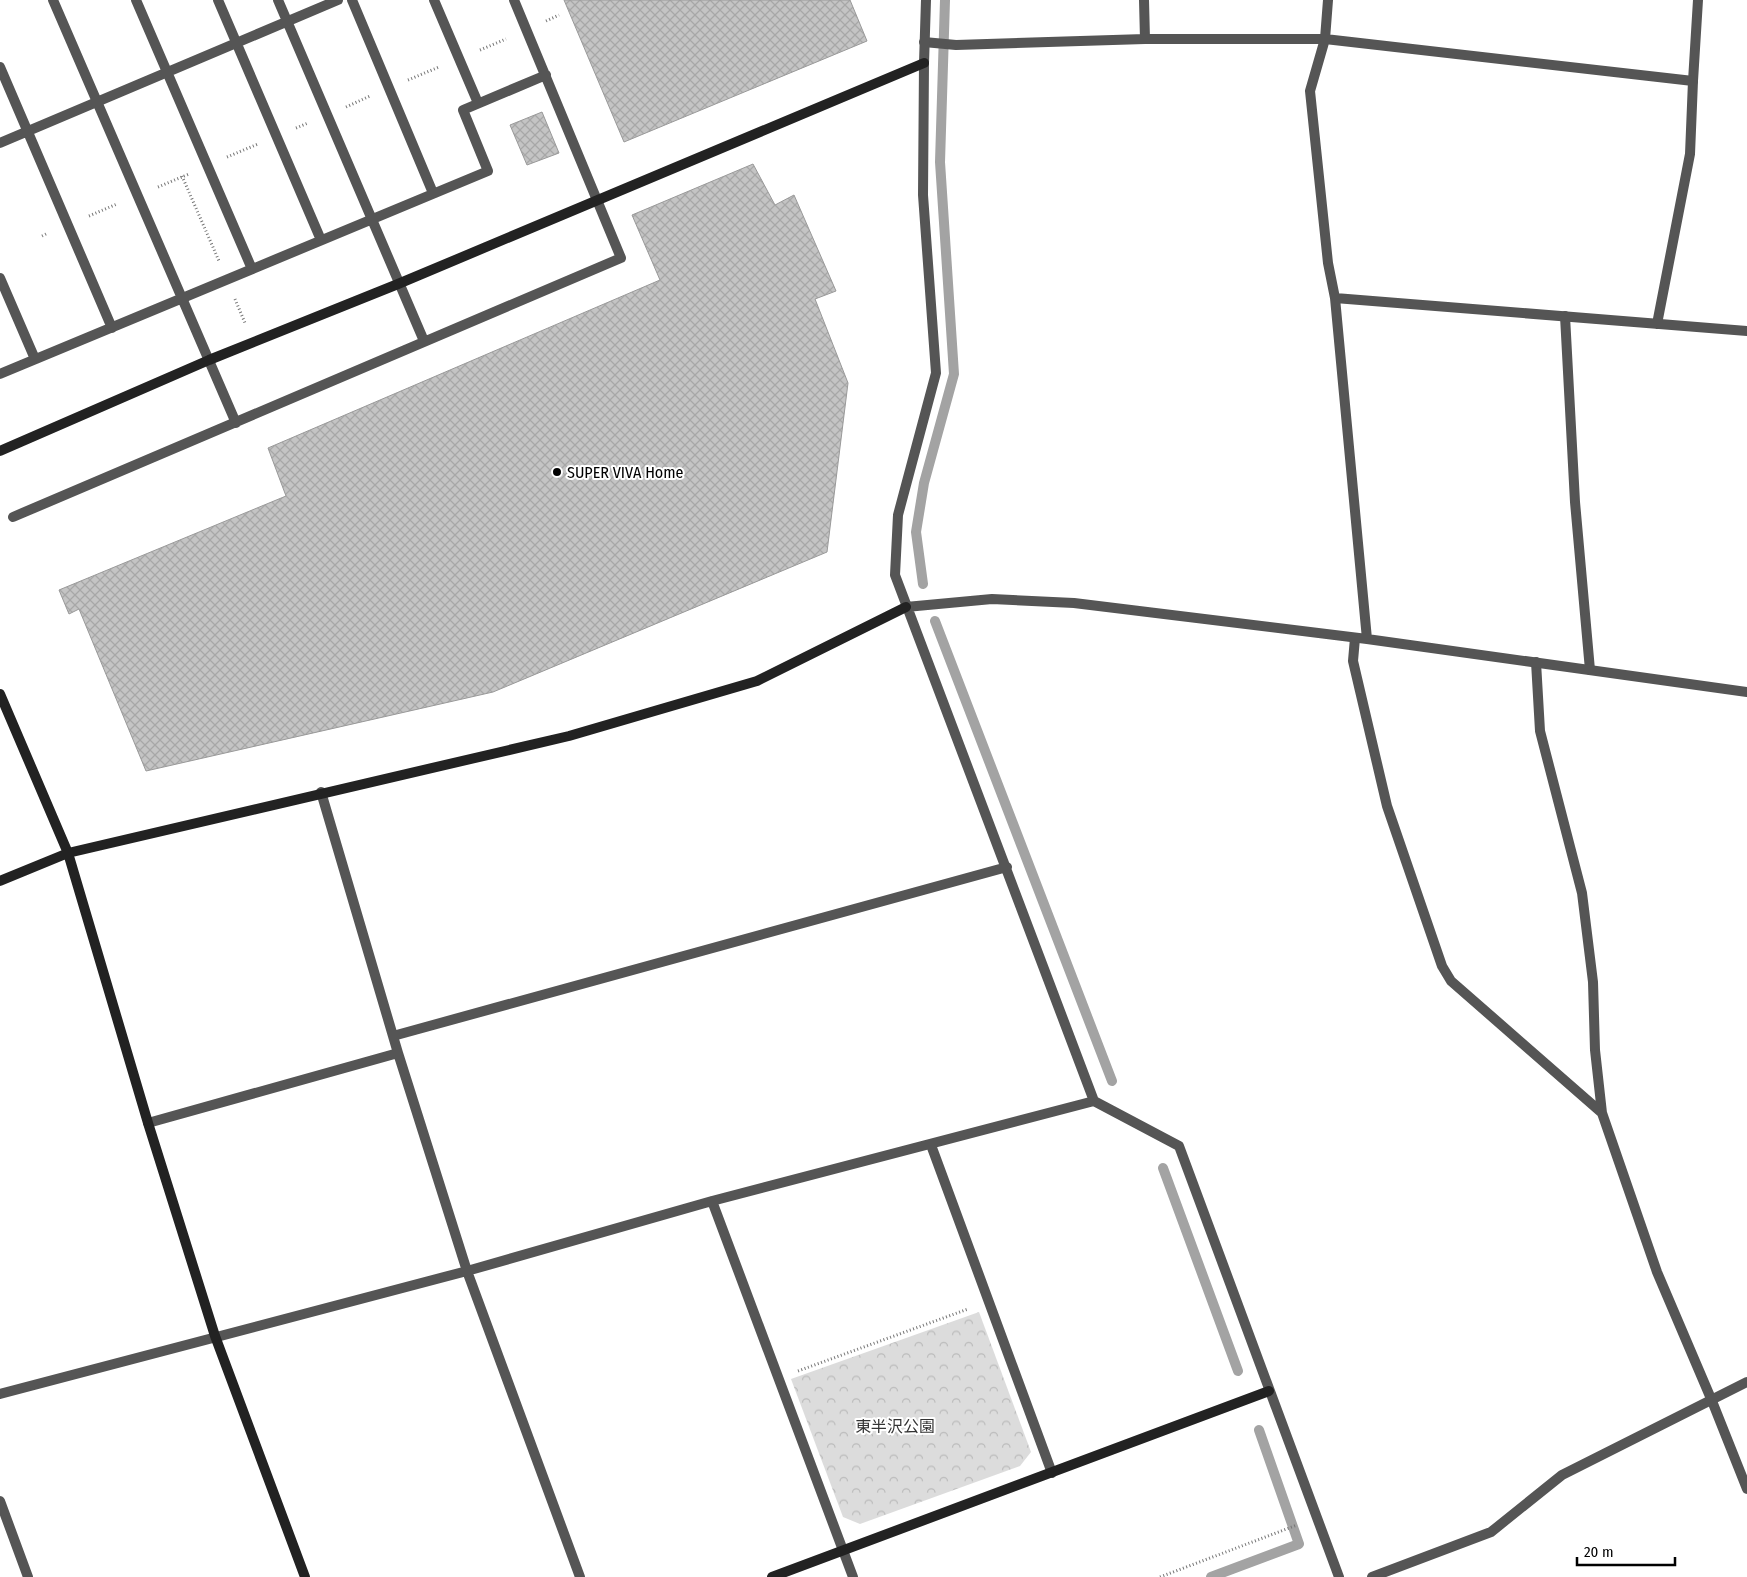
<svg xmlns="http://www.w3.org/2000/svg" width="1747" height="1577" viewBox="0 0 1747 1577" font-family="'Fira Sans Condensed','Noto Sans JP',sans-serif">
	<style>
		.park { fill: url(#park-crowns) }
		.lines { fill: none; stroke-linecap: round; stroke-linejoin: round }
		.stream { stroke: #a3a3a3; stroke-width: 10 }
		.building { fill: url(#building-cross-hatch); stroke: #999 }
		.path { stroke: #777; stroke-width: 3; stroke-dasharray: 1 2.5; stroke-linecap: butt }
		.lane { stroke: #555; stroke-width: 10 }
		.street { stroke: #555; stroke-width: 10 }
		.secondary { stroke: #222; stroke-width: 10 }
		.poi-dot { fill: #000; stroke: #fff; stroke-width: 2 }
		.labels { text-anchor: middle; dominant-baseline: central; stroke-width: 4; stroke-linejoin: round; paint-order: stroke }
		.poi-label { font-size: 16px; fill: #000; stroke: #fff; text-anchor: start }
		.park-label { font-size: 16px; fill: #333; stroke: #fff }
	</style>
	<defs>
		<pattern id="park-crowns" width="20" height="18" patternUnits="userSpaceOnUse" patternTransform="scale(1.25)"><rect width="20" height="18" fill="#dcdcdc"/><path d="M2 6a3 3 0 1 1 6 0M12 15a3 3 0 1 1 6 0" fill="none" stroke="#bbb"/></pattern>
		<pattern id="building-cross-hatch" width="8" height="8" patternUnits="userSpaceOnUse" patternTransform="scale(1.25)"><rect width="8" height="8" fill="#c4c4c4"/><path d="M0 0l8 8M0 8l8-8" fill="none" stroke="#a7a7a7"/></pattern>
	</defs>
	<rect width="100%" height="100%" fill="#fff"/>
	<path class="park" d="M 979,1312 L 1031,1452 L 1020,1466 L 860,1524 L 843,1517 L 791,1379 Z"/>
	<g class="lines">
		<path class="stream" d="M 923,584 L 916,532 L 924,483 L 954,374 L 940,162 L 945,0
			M 935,621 L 1112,1081
			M 1163,1168 L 1238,1371
			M 1211,1577 L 1299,1544 L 1259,1430"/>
	</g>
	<path class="building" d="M 564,0 L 850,0 L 867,41 L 624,142 Z
		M 542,112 L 559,153 L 527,165 L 510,125 Z
		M 753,164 L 775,205 L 794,195 L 836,291 L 815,299 L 848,383 L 827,552 L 493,692 L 146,771 L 79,609 L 69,614 L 59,590 L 286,496 L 268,448 L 660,280 L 632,215 Z"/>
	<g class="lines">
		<path class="path" d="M 546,21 L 559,15
			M 480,50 L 506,39
			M 408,80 L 439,67
			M 346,107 L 370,96
			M 296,128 L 308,123
			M 227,157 L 258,144
			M 182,176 L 219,261
			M 158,187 L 189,174
			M 89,216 L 117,204
			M 42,236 L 48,233
			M 235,299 L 245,323
			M 798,1371 L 968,1309
			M 1160,1577 L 1297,1525"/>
		<path class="lane" d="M 53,0 L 236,423
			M 136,0 L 252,269
			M 218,0 L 321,240
			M 278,0 L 424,341
			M 352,0 L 433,193
			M 434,0 L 478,103
			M 1144,0 L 1145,39
			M 924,42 L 956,45 L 1145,39 L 1325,39
			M 0,67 L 112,328
			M 1693,81 L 1698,0
			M 0,143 L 338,0
			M 0,278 L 35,359
			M 1565,316 L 1575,502 L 1590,670
			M 0,374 L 488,171 L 463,110 L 546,75
			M 13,517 L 621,258 L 514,0
			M 1355,638 L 1353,661 L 1387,806 L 1442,966 L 1451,981 L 1602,1113
			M 1536,662 L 1540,731 L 1582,893 L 1593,982 L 1595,1050 L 1602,1113 L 1657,1272 L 1712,1401"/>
		<path class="street" d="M 926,0 L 924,63 L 923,195 L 936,373 L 898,515 L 895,575 L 1094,1101 L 1179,1146 L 1339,1577
			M 1328,0 L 1325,39 L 1310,91 L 1328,263 L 1335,298 L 1367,639
			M 1325,39 L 1693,81 L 1690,154 L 1657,324
			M 1335,298 L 1747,331
			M 906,607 L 992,599 L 1074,603 L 1367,639 L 1747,692
			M 321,792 L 398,1053 L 467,1271 L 580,1577
			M 393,1036 L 1007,867
			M 148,1123 L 398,1053
			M 931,1145 L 1052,1473
			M 712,1201 L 853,1577
			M 0,1394 L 467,1271 L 712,1201 L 1094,1101
			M 1712,1401 L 1747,1489
			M 0,1501 L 28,1577
			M 1372,1577 L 1491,1532 L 1562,1475 L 1747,1382"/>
		<path class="secondary" d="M 0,451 L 209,360 L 398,284 L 924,63
			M 0,694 L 68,853 L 148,1123 L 215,1336 L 305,1577
			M 0,881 L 68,853 L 569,736 L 757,681 L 906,607
			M 772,1577 L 1269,1391"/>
	</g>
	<circle class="poi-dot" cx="557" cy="472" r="5"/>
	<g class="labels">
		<g class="poi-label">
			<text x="567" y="472">SUPER VIVA Home</text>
		</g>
		<g class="park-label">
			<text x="895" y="1426">東半沢公園</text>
		</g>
	</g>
	<path d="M1577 1557v8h98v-8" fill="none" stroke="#000000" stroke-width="2.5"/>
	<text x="1584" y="1557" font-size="15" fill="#000000" stroke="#ffffff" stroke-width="4" paint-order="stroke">20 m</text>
</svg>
